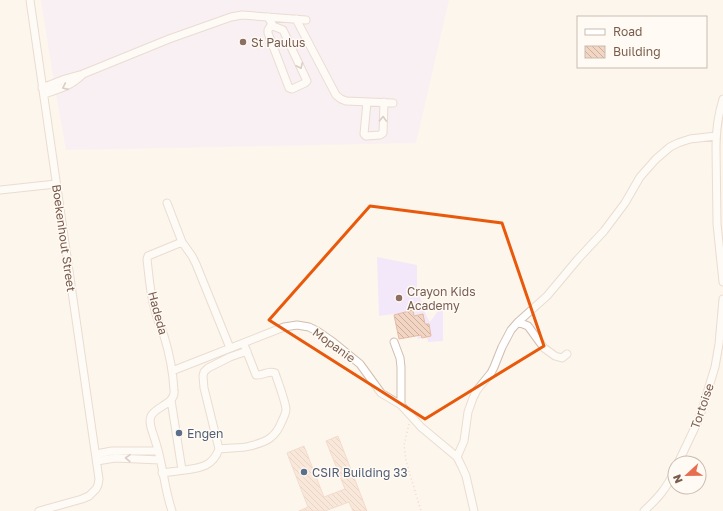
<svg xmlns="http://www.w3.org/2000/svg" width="723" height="511" viewBox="0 0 723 511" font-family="'Golos Text',sans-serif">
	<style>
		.education { fill: #f3e8fa }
		.building { fill: url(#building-back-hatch); stroke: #e6bba3 }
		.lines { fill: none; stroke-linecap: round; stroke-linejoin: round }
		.minor-casing { stroke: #d1beb0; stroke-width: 9 }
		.path { stroke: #d9b8a5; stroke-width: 1.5; stroke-dasharray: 1 3; stroke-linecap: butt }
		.minor { stroke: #fff; stroke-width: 7 }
		.oneway { stroke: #af9d94 }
		.marked { fill: none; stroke: #e8590c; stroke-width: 3; stroke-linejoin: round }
		.education-dot { fill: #8d6e63; stroke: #fffaf3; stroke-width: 1.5 }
		.service-dot { fill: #5c6f8a; stroke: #fffaf3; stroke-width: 1.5 }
		.labels { text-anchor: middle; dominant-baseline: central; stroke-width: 3; stroke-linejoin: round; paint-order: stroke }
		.education-label { font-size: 12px; fill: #785e54; stroke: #fffaf3; text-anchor: start }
		.street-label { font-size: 12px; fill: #7a5c4d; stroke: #fffaf3 }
		.service-label { font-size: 12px; fill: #4e5e75; stroke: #fffaf3; text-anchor: start }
	</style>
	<defs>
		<pattern id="building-back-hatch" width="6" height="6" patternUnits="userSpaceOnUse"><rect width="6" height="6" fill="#f3d5c3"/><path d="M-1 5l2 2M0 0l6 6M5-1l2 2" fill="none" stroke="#cab0a1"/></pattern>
	</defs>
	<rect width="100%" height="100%" fill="#fdf6ec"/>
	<path class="education" d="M 41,0 L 449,0 L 416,143 L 66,150 L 54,83 Z
		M 377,257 L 417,265 L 417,288 L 426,315 L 430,322 L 440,308 L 443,310 L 443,341 L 428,342 L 427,337 L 418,339 L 417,336 L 399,339 L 394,314 L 379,316 Z"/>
	<path class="building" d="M 413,310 L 414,316 L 423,314 L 425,324 L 429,324 L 431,336 L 422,338 L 421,335 L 399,339 L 394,315 Z
		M 338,436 L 367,511 L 353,511 L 349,502 L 325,511 L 299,511 L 308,507 L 287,453 L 304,446 L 324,497 L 345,489 L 326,441 Z"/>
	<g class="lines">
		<g class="minor-casing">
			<path id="minor" d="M 30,0 L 99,479 L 98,485 L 96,489 L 89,496 L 82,499 L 39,511
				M 268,17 L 273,26 L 283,30 L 284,32 L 306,79 L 307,81 L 305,83 L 292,89 L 289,88 L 268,33 L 268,30 L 272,24
				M 296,19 L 336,95 L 341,99 L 346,101 L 393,103
				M 42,88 L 65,79 L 83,74 L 169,39 L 231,17 L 242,15 L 306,20
				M 44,94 C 60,89 71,86 83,74
				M 723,99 C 718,115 716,131 716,147 L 717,224 L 723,282
				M 367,102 L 364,134 L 366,136 L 380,135 L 383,133 L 384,102
				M 0,190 L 56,184
				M 167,203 L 182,242
				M 518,322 L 528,326 L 544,348 L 555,356 L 562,358 L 567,354
				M 394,342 L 400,358 L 401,367 L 401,405
				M 172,371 L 284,327 L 297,325 L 309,327 L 317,331 L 333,342 L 360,364 L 381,393 L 401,405 L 421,427 L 457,457 L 462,467 L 466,476 L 474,511
				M 171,400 L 182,470
				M 219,449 C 229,447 240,449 250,446 C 267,442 276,437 282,421 C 284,417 286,413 286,409 C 285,400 278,382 275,373 C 268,370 263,376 256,375 L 245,347
				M 96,454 L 112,451 L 158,451
				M 457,457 L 464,441 L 468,412 L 473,398 L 477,390 L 491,373 L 494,367 L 502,347 L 511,330 L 518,322 L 547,296 L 578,259 L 604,231 L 625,203 L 640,177 L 656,159 L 670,147 L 678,143 L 690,139 L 716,136
				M 97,461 L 115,458 L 160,460
				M 678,463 L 699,419 L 715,367 L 719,344 L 723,299
				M 162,473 C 170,472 178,471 185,470 C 201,468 213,466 219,449 L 204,388 L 203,376 L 204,372 L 208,368 L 230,357 L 247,351
				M 172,511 C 164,488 163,463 155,440 C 153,433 148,423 151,416 C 156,406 176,404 174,390 C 173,373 169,352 164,336 C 161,327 157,319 155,310 C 150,294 149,276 147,259 L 148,256 L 182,242 L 192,256 L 196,264 L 230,348
				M 644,511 C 658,498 667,488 675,470"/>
		</g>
		<path class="path" d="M 409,424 L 404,445 L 406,461 L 421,511"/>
		<use href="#minor" class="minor"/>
	</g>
	<defs><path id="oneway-chevron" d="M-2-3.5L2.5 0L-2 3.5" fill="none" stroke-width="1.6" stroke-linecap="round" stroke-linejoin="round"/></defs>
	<g class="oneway">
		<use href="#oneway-chevron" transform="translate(300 66) rotate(65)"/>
		<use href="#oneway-chevron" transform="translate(65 87) rotate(156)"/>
		<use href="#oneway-chevron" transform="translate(383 119) rotate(-88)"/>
		<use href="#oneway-chevron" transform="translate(128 458) rotate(-178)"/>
	</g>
	<path d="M0 0H723V511H0ZM 370,206 L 502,223 L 544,346 L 425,419 L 269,320 Z" fill="#fdf6ec" fill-opacity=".55" fill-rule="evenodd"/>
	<path class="marked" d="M 370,206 L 502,223 L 544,346 L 425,419 L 269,320 Z"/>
	<g class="education-dot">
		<circle cx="243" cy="42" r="4"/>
		<circle cx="399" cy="298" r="4"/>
	</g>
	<g class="service-dot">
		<circle cx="179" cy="433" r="4"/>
		<circle cx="304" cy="472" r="4"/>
	</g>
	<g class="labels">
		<g class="education-label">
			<text x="251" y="42">St Paulus</text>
			<text x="407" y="291">Crayon Kids<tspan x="407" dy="14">Academy</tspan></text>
		</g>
		<g class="street-label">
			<text transform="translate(64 238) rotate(82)">Boekenhout Street</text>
			<text transform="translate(158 313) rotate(75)">Hadeda</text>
			<text transform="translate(334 345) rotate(36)">Mopanie</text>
			<text transform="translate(702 406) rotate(-71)">Tortoise</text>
		</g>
		<g class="service-label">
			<text x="187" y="433">Engen</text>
			<text x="312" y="472">CSIR Building 33</text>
		</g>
	</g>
	<rect x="577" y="16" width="130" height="52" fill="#fffaf3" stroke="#cabbb1"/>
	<rect x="585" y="29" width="20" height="6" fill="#ffffff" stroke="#cabbb1"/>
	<text x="613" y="36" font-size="12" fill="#7a5c4d">Road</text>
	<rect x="585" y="46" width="20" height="12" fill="url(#building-back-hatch)" stroke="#cabbb1"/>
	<text x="613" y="56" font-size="12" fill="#7a5c4d">Building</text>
	<g transform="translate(687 475) rotate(248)"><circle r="19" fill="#fffaf3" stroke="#cabbb1"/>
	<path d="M0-3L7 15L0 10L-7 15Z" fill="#e76f51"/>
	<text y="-6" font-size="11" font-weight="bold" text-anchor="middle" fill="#7a5c4d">N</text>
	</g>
</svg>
